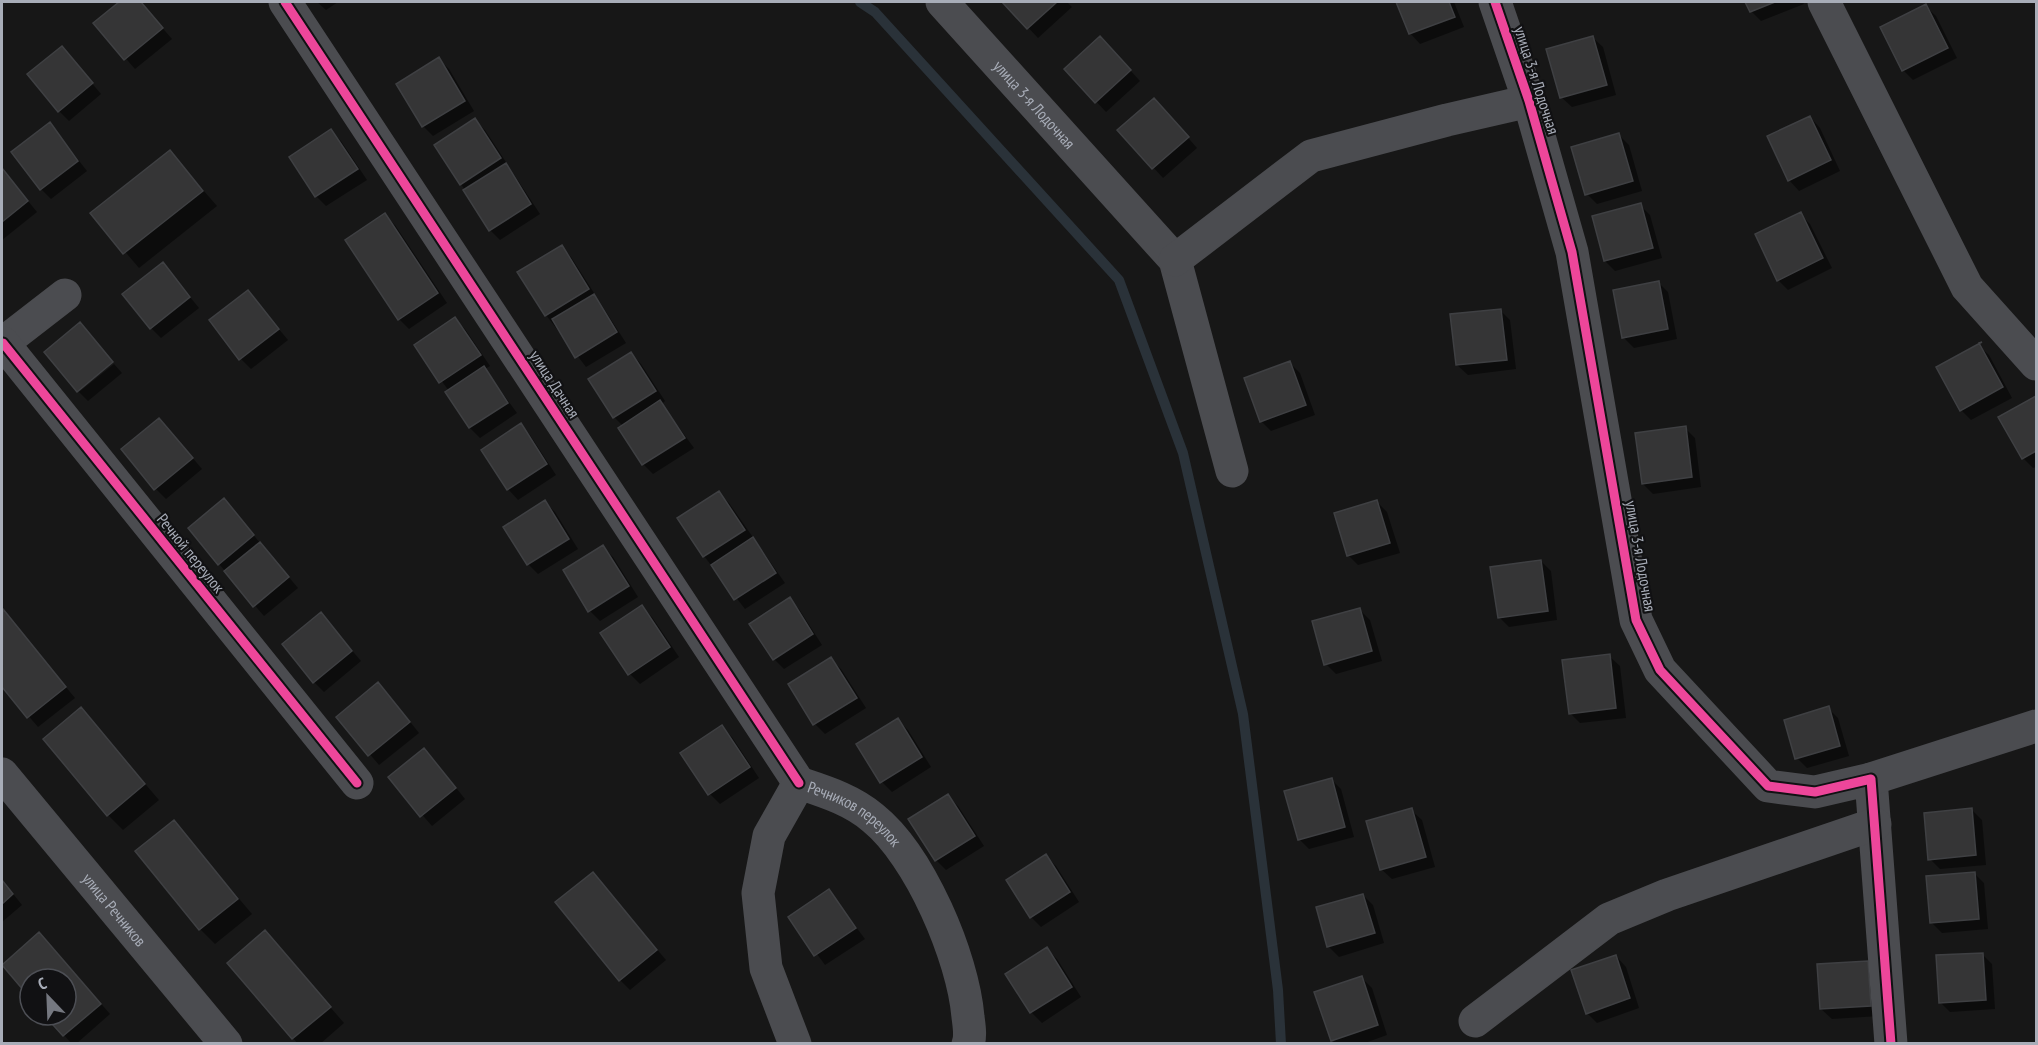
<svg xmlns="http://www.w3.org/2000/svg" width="2038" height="1045" viewBox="0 0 2038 1045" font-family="'PT Sans Narrow',sans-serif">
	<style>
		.shadow { fill: #0007 }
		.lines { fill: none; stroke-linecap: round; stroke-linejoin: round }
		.stream { stroke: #2a3239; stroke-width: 10 }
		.building { fill: #353536; stroke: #3f4043; stroke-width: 1.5 }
		.minor { stroke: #4b4c50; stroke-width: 33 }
		.cycleway-casing { stroke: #111113; stroke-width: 13 }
		.cycleway { stroke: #ed469a; stroke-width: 9 }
		.labels { text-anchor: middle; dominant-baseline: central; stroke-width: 4.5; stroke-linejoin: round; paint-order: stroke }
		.street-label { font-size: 16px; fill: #a8adb8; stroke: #111113 }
	</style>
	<rect width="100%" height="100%" fill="#171717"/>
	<path class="shadow" d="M 121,2 L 140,2 L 172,39 L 135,69 L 95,23 Z
		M 317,2 L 338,2 L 326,10 Z
		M 1004,2 L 1067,2 L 1072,7 L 1038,38 Z
		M 1398,2 L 1454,2 L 1464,27 L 1420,44 L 1410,33 Z
		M 1747,2 L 1803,2 L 1804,4 L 1761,21 L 1751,11 Z
		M 1925,6 L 1936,16 L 1957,58 L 1913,80 L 1903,70 Z
		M 1592,37 L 1603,47 L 1616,95 L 1572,107 L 1561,97 Z
		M 62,48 L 101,94 L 69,121 L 59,111 Z
		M 1110,48 L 1140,81 L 1106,112 L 1066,69 Z
		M 439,59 L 449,69 L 474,111 L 433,136 L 423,126 Z
		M 1164,110 L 1197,148 L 1163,178 L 1119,130 Z
		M 1810,117 L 1820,128 L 1840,171 L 1799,191 L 1789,180 L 1769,137 Z
		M 475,120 L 485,130 L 540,214 L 500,240 L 490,230 L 461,184 Z
		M 50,124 L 87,171 L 51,199 L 41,189 Z
		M 331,131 L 341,141 L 367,180 L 326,206 L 316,196 Z
		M 1619,135 L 1629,145 L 1642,191 L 1597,204 L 1587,194 Z
		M 170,152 L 217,206 L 139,268 L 92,213 Z
		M 2,169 L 37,212 L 2,240 Z
		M 1640,205 L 1650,215 L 1662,258 L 1615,271 L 1605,261 Z
		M 1800,214 L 1810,224 L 1832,268 L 1788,290 L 1778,280 Z
		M 385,215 L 395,225 L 447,303 L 409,329 L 399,319 L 347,240 Z
		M 561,247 L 571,257 L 626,343 L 586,367 L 546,315 Z
		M 163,264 L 199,308 L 161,338 L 151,328 Z
		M 1658,282 L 1668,292 L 1677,339 L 1634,348 L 1624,338 Z
		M 248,292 L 288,340 L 251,369 L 241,359 Z
		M 1500,310 L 1510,320 L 1516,369 L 1468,375 L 1457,365 Z
		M 455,319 L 465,329 L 490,366 L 485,369 L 517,413 L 480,438 L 470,428 L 447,392 L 449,391 L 416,346 Z
		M 1978,345 L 1989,355 L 2012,398 L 1971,420 L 1961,410 Z
		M 631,353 L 641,364 L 665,401 L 662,404 L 694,448 L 653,474 L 643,464 L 620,428 L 623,426 L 614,417 Z
		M 1290,363 L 1300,373 L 1315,415 L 1271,431 L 1261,421 Z
		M 114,364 L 122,373 L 88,401 L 79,392 Z
		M 2036,397 L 2036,467 L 2033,468 L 2023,458 L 2000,418 Z
		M 520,425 L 530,435 L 556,475 L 518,500 L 508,489 L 483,450 Z
		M 1685,428 L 1695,438 L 1701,487 L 1653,494 L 1643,484 Z
		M 169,430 L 202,469 L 166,499 L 156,489 Z
		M 719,493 L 729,503 L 785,583 L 745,609 L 704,556 Z
		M 224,500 L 298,588 L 264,616 L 219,564 Z
		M 545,502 L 555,512 L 578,549 L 538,574 L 528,564 Z
		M 1377,502 L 1387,512 L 1400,553 L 1358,565 L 1348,555 Z
		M 603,547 L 613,557 L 638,597 L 600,621 L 590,611 Z
		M 1541,561 L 1551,571 L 1557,620 L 1509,627 L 1499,617 Z
		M 789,599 L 799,609 L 822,645 L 784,669 L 774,659 Z
		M 642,607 L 652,617 L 679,657 L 640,684 L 630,674 Z
		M 1360,610 L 1370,620 L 1382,661 L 1336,674 L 1326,664 Z
		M 3,611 L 75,698 L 38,727 L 2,685 Z
		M 321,614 L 361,661 L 324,692 L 314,682 Z
		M 1609,656 L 1620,666 L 1626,718 L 1580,723 L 1570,713 Z
		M 831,659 L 841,669 L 866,708 L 825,734 L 815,724 Z
		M 388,694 L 419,733 L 379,765 L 338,717 Z
		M 1828,708 L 1838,718 L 1849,756 L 1807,768 L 1797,758 Z
		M 81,709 L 159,800 L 123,830 L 108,815 Z
		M 898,720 L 908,730 L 931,767 L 892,792 L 882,782 L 858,745 Z
		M 722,727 L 732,737 L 759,778 L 720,804 L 710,794 Z
		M 434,760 L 465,799 L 432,826 L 390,778 Z
		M 1331,779 L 1341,789 L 1354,837 L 1309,849 L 1299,839 Z
		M 948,796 L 958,806 L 984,846 L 946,870 L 936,860 Z
		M 1411,810 L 1422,820 L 1435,867 L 1392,879 L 1381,869 Z
		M 1972,810 L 1982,820 L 1986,865 L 1940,869 L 1930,859 Z
		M 174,822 L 252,914 L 215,944 L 200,929 Z
		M 1046,856 L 1056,866 L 1079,902 L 1041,927 L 1031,917 Z
		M 1974,873 L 1984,883 L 1988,929 L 1942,933 L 1932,923 Z
		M 593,874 L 666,960 L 630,990 L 620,980 Z
		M 2,880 L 22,905 L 2,922 Z
		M 829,891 L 865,939 L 825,965 L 790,917 Z
		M 1363,895 L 1373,905 L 1384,943 L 1339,957 L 1329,947 L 1318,909 Z
		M 265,932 L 344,1023 L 320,1044 L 298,1044 L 229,963 Z
		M 49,944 L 110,1014 L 76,1044 L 72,1044 L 46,1015 L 66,1015 L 66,979 L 30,979 L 30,996 L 3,965 Z
		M 1047,949 L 1057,959 L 1081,997 L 1042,1023 L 1032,1013 L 1007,974 Z
		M 1982,954 L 1992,964 L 1995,1009 L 1950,1012 L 1940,1002 Z
		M 1616,956 L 1626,967 L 1639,1008 L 1597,1023 L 1587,1013 Z
		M 1867,962 L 1877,972 L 1880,1016 L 1832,1019 L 1821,1009 Z
		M 1362,978 L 1372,988 L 1387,1035 L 1362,1044 L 1336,1044 L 1332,1040 Z"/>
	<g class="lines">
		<path class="stream" d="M 860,2 L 875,12 L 1119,280 L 1183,453 L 1243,714 L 1278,990 L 1281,1044"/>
	</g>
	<path class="building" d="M 119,2 L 141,2 L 163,28 L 124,60 L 93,23 Z
		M 1002,2 L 1057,2 L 1027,29 Z
		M 1396,2 L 1449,2 L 1455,17 L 1409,34 Z
		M 1745,2 L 1775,2 L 1750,12 Z
		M 1926,4 L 1948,48 L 1902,71 L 1880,27 Z
		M 1100,36 L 1131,70 L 1095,103 L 1064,69 Z
		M 1593,36 L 1607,85 L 1560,98 L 1546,49 Z
		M 62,46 L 93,83 L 58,112 L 27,74 Z
		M 439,57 L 465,101 L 422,127 L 396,84 Z
		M 1154,98 L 1189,137 L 1152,169 L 1117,130 Z
		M 1810,116 L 1831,160 L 1788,181 L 1767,136 Z
		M 475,118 L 501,158 L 460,185 L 434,145 Z
		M 50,122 L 78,161 L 40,190 L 11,152 Z
		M 331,129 L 358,169 L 315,197 L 289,157 Z
		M 1619,133 L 1633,181 L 1585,195 L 1571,147 Z
		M 170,150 L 203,191 L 123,254 L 90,213 Z
		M 506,163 L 531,204 L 489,231 L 463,190 Z
		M 2,168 L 28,201 L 2,222 Z
		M 1641,203 L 1653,248 L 1604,261 L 1592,216 Z
		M 1801,212 L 1823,258 L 1777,281 L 1755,234 Z
		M 385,213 L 438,293 L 398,320 L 345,240 Z
		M 562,245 L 589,289 L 545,316 L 517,272 Z
		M 163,262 L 190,297 L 150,329 L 122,294 Z
		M 1659,281 L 1668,329 L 1622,338 L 1613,290 Z
		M 248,290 L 279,329 L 239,360 L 209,320 Z
		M 594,294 L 617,332 L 575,358 L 552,319 Z
		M 1501,309 L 1507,360 L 1456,365 L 1450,314 Z
		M 455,317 L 481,355 L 439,383 L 414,345 Z
		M 80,322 L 113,362 L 77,392 L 44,352 Z
		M 1982,342 L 1979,343 L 2003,387 L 1960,411 L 1936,367 Z
		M 631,352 L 656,391 L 613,418 L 588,379 Z
		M 1290,361 L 1306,405 L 1260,422 L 1244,378 Z
		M 484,366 L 508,403 L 469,428 L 445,392 Z
		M 2036,396 L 2036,451 L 2022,459 L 1998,417 Z
		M 660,400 L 685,438 L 642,465 L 618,428 Z
		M 159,418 L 193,458 L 154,490 L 121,449 Z
		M 521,423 L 547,464 L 507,490 L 481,450 Z
		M 1686,426 L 1692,477 L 1642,484 L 1635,433 Z
		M 719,491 L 745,530 L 703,557 L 677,518 Z
		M 224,498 L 254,535 L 218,565 L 188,528 Z
		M 545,500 L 569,539 L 527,565 L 503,527 Z
		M 1377,500 L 1390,543 L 1347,556 L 1334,513 Z
		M 753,537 L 776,573 L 734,600 L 711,565 Z
		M 260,542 L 289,577 L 253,607 L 224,571 Z
		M 603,545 L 629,586 L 588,612 L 563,570 Z
		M 1541,560 L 1548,611 L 1498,618 L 1490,567 Z
		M 790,597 L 813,634 L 773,660 L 749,624 Z
		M 642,605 L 670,647 L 628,675 L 600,633 Z
		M 1360,608 L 1372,651 L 1324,665 L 1312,621 Z
		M 3,609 L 66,687 L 27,718 L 2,687 Z
		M 321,612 L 352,651 L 313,683 L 282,644 Z
		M 1610,654 L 1616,708 L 1569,714 L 1562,660 Z
		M 831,657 L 857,698 L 813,725 L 788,684 Z
		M 378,682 L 410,722 L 368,756 L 336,717 Z
		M 1829,706 L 1840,746 L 1795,759 L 1784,720 Z
		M 81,707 L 145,784 L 107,816 L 43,739 Z
		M 898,718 L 922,757 L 880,783 L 856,744 Z
		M 722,725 L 750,767 L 708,795 L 680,753 Z
		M 424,748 L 456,788 L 420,817 L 388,777 Z
		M 1332,778 L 1345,827 L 1298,840 L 1284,791 Z
		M 948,794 L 975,836 L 935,861 L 908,819 Z
		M 1412,808 L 1426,857 L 1380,870 L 1366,821 Z
		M 1972,808 L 1976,855 L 1928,860 L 1924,813 Z
		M 174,820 L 238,899 L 199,930 L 135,851 Z
		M 1046,854 L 1070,892 L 1030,918 L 1006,880 Z
		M 593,872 L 657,950 L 619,981 L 555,902 Z
		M 1975,872 L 1979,919 L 1930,923 L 1926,876 Z
		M 2,880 L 13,894 L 2,904 Z
		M 829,889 L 856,928 L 814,956 L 788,917 Z
		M 1363,894 L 1375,933 L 1327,947 L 1316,907 Z
		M 265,930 L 331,1007 L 292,1039 L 227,963 Z
		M 39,932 L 101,1004 L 63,1036 L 44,1015 L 66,1015 L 66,979 L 30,979 L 30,998 L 2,965 Z
		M 1047,947 L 1072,987 L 1030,1013 L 1005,974 Z
		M 1983,953 L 1986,1000 L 1939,1003 L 1936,955 Z
		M 1616,955 L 1630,998 L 1586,1014 L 1571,970 Z
		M 1868,961 L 1871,1006 L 1820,1009 L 1817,964 Z
		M 1362,976 L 1378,1025 L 1331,1041 L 1314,992 Z"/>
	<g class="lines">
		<g class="minor">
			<path d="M 285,2 L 799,783"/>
			<path id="s1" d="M 942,2 L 1175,260 L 1232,471"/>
			<path d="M 1495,2 L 1529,101 L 1572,252 L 1636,620 L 1660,670 L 1768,786 L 1815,792 L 1871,779 L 1891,1044"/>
			<path d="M 1824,2 L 1967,287 L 2036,364"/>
			<path d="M 1175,260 L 1311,156 L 1447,120 L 1529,101"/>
			<path d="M 3,343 L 65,295"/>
			<path d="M 2,345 L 3,343 L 357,783"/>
			<path id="s2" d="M 2,774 L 226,1044"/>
			<path d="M 1871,779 L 2036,726"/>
			<path d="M 1475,1021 L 1609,919 L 1667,895 L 1875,824"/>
			<path id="s3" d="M 795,1044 L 766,968 L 758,893 L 769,836 L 799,783 C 826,792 852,800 873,818 C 920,856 963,957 968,1017 C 969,1025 971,1036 968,1044"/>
		</g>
		<g class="cycleway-casing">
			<path id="cycleway" d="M 285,2 L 799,783
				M 1495,2 L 1529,101 L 1572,252 L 1636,620 L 1660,670 L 1768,786 L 1815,792 L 1871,779 L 1891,1044
				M 2,345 L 3,343 L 357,783"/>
		</g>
		<use href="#cycleway" class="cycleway"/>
	</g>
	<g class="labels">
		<g class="street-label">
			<text transform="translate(1537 80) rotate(72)">улица 3-я Лодочная</text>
			<text stroke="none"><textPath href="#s1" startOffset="138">улица 3-я Лодочная</textPath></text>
			<text transform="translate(555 384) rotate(57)">улица Дачная</text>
			<text transform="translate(191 553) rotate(51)">Речной переулок</text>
			<text transform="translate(1641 556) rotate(80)">улица 3-я Лодочная</text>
			<text stroke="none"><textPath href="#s3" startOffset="340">Речников переулок</textPath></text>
			<text stroke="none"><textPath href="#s2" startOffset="176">улица Речников</textPath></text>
		</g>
	</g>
	<rect width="2038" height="1045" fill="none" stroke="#a8adb8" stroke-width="6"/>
	<g transform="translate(48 997) rotate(337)"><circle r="28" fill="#111113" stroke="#4d4f55" stroke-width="1.5"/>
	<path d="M0-4.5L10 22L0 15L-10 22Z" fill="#757880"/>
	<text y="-9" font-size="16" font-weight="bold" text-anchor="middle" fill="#a8adb8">С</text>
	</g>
</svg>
